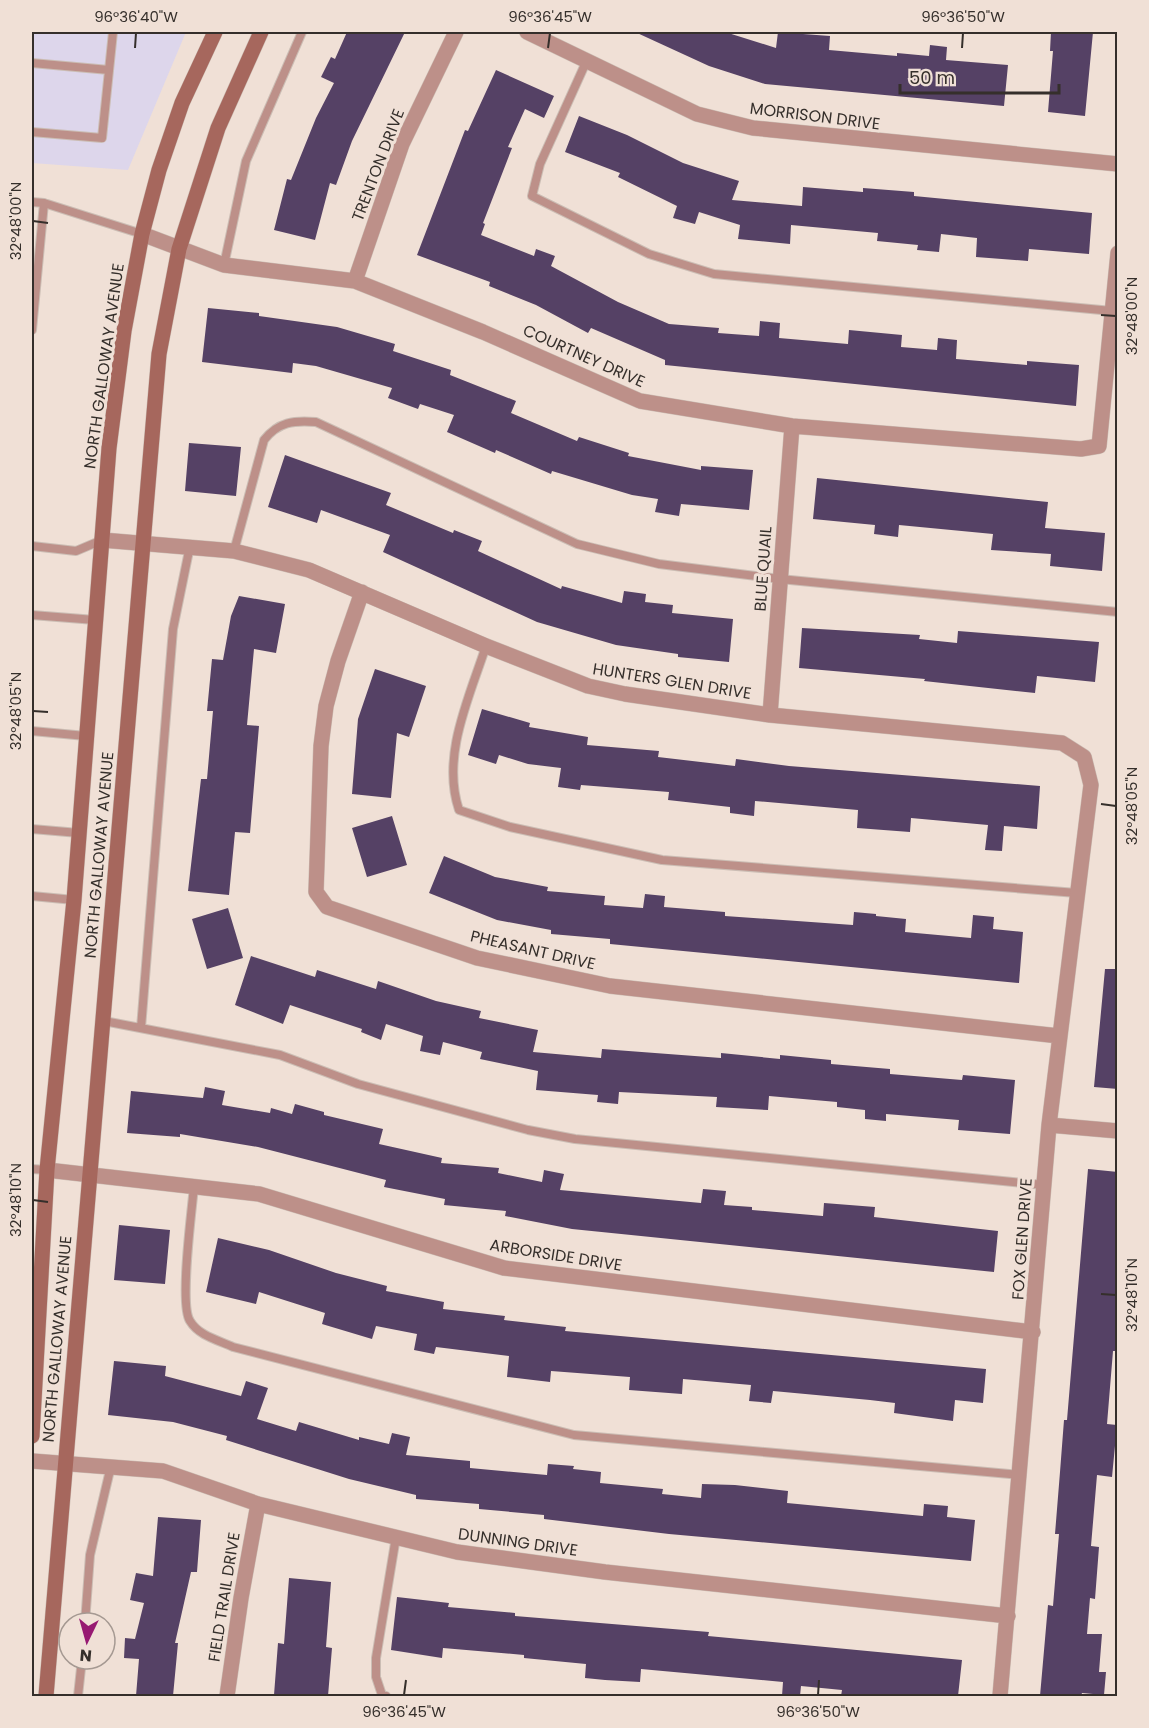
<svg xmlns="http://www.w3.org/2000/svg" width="1149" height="1728" viewBox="0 0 1149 1728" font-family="Poppins,sans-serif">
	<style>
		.commercial { fill: #ddd6eb }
		.building { fill: #554165 }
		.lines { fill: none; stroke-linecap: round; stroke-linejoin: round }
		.lane-casing { stroke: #cbbdb4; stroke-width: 10 }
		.street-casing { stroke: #cbbdb4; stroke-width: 16 }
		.secondary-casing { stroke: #cbbdb4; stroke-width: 16 }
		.lane { stroke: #bd9089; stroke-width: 8 }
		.street { stroke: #bd9089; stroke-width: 15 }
		.secondary { stroke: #a6675d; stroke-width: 15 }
		.ticks { fill: none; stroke: #352f2b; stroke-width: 2 }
		.labels { text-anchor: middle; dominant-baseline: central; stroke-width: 6; stroke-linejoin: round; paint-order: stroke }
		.street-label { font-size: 16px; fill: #352f2b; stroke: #f0e0d6 }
		.neatline { fill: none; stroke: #352f2b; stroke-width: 2 }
		.ticks-label { font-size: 15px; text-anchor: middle; fill: #352f2b }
	</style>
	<rect width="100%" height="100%" fill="#f0e0d6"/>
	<path class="commercial" d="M 32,32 L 186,32 L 128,170 L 32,163 Z"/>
	<path class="building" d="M 347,32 L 405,32 L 352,141 L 336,185 L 330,183 L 315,240 L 274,230 L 287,179 L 291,180 L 316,118 L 334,83 L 321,77 L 331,57 L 335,59 Z
		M 635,32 L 725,32 L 776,48 L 778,32 L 803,32 L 803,34 L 830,36 L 829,50 L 897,56 L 897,53 L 929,56 L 930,45 L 947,47 L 946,60 L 1008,65 L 1004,106 L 765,84 L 709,66 Z
		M 1051,32 L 1093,32 L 1085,116 L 1048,112 L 1053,51 L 1050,51 Z
		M 496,70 L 554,96 L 544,118 L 525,109 L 508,147 L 512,148 L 483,223 L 485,224 L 481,235 L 534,256 L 536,249 L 555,256 L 551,266 L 618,302 L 669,324 L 719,328 L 718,333 L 759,336 L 760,321 L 780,323 L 779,338 L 848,344 L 849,330 L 902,335 L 901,347 L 937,350 L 938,338 L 957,340 L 956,359 L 1027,365 L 1027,361 L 1079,365 L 1076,406 L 665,365 L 665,360 L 591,328 L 588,333 L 536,305 L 489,286 L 490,282 L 417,255 L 465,130 L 468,131 Z
		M 579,116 L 627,135 L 683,163 L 739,181 L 732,200 L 802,206 L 803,187 L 863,192 L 863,188 L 914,192 L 914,196 L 1092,213 L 1089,254 L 1029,249 L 1028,261 L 976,257 L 977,238 L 941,234 L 939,252 L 917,250 L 918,245 L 877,241 L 878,233 L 791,225 L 790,244 L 738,239 L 740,225 L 699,212 L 695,224 L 673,218 L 677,206 L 618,177 L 620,173 L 565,152 Z
		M 208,308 L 259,313 L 259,316 L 337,327 L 395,344 L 393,351 L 451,370 L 450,375 L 516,401 L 511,413 L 577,441 L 579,437 L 629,453 L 628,456 L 701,470 L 701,466 L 753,470 L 749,510 L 681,504 L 679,516 L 655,512 L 658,499 L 632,495 L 552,471 L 551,474 L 496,450 L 495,453 L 447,432 L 454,415 L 420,404 L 418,409 L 388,398 L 392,388 L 316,366 L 293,363 L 292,373 L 202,362 Z
		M 189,443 L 241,447 L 236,496 L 185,491 Z
		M 285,455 L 391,493 L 386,505 L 453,533 L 454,530 L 482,541 L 478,551 L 561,589 L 562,586 L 622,603 L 624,591 L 646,594 L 645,602 L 673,605 L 672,613 L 733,619 L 729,662 L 678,657 L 678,654 L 616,645 L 537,622 L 383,552 L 390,535 L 321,510 L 317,523 L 268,507 Z
		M 817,478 L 1048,502 L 1045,528 L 1105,533 L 1102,571 L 1050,566 L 1051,554 L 991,550 L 993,534 L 899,525 L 898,537 L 874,534 L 875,525 L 813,519 Z
		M 239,596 L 285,604 L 276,653 L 254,649 L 247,725 L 259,726 L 250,833 L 235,832 L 229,895 L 188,891 L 201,779 L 207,779 L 213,711 L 207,711 L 212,659 L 223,660 L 231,616 Z
		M 802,628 L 920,635 L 919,639 L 957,643 L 958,631 L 1099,642 L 1095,682 L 1037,676 L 1035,693 L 924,681 L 925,679 L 799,668 Z
		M 375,669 L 426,686 L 409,737 L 397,733 L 391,798 L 352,794 L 358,719 Z
		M 482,709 L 530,723 L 529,727 L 588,737 L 587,745 L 659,751 L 658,757 L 735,766 L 736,759 L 789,766 L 1040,786 L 1037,829 L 1004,826 L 1002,851 L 985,850 L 988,825 L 911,818 L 910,832 L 857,828 L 858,810 L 755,801 L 754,816 L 730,813 L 730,807 L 668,800 L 669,792 L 581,785 L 580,790 L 558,787 L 561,768 L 528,764 L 499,755 L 496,764 L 468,755 Z
		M 392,816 L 407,865 L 367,877 L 352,828 Z
		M 444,856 L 495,877 L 548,887 L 547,891 L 605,896 L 604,905 L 643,908 L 645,894 L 665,896 L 664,907 L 725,912 L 725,916 L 853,925 L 854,912 L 876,914 L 876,916 L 906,919 L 905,932 L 971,938 L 973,915 L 994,917 L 993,929 L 1023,932 L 1019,983 L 610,944 L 610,939 L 551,934 L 551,930 L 497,920 L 429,893 Z
		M 228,908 L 243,958 L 207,969 L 192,919 Z
		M 251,956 L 315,977 L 317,970 L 376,989 L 378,981 L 436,1001 L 481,1011 L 479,1018 L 538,1030 L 533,1052 L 601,1058 L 602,1049 L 721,1058 L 721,1053 L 780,1059 L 780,1055 L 831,1060 L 831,1064 L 890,1069 L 890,1074 L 962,1080 L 963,1075 L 1015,1080 L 1010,1134 L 958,1130 L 959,1120 L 886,1114 L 886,1121 L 865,1119 L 865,1110 L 837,1107 L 837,1102 L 769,1096 L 768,1110 L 716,1107 L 717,1097 L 619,1092 L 618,1104 L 597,1102 L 598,1095 L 536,1090 L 538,1071 L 480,1059 L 482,1052 L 443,1042 L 440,1055 L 420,1051 L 423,1036 L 386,1024 L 381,1040 L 361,1032 L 362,1029 L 290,1005 L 283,1024 L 235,1005 Z
		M 1105,969 L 1118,969 L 1118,1089 L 1094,1087 Z
		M 205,1087 L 225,1091 L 222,1105 L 270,1113 L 271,1108 L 292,1114 L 295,1104 L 324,1112 L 324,1115 L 383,1129 L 379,1144 L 442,1158 L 441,1163 L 499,1168 L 498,1173 L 542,1182 L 544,1170 L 564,1174 L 560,1190 L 701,1203 L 703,1189 L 726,1191 L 724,1205 L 752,1207 L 752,1210 L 823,1216 L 824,1203 L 875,1207 L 874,1217 L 998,1231 L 994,1272 L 572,1229 L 505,1216 L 506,1211 L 444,1205 L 445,1199 L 384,1187 L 386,1180 L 258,1147 L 180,1134 L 180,1137 L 127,1133 L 131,1091 L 203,1098 Z
		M 1088,1169 L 1118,1172 L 1118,1351 L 1113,1351 L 1107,1424 L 1117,1425 L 1112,1477 L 1097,1475 L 1091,1546 L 1099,1547 L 1095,1599 L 1090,1598 L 1087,1634 L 1102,1634 L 1099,1672 L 1106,1672 L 1104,1695 L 1082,1693 L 1081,1696 L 1040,1696 L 1048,1605 L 1053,1606 L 1059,1534 L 1055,1534 L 1060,1472 L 1064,1420 L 1067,1420 Z
		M 119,1225 L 170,1230 L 165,1284 L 114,1280 Z
		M 218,1238 L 269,1250 L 336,1273 L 387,1286 L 386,1291 L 444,1302 L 443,1309 L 505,1316 L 504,1320 L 566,1327 L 565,1331 L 986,1369 L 983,1403 L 955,1400 L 953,1421 L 894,1413 L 895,1403 L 870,1400 L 773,1391 L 771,1403 L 749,1401 L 751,1385 L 683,1379 L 682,1394 L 629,1390 L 630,1377 L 551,1371 L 550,1382 L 507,1377 L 509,1356 L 436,1347 L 434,1354 L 414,1350 L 417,1334 L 376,1326 L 372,1339 L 322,1324 L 325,1313 L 259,1292 L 256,1304 L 206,1292 Z
		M 114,1361 L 166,1366 L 165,1376 L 241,1396 L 246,1381 L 268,1388 L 257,1419 L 296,1431 L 299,1422 L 359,1440 L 359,1437 L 389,1444 L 392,1433 L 410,1437 L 406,1455 L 470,1461 L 470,1468 L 547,1475 L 548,1464 L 574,1466 L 573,1469 L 601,1472 L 600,1483 L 663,1489 L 662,1494 L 701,1498 L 702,1484 L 735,1485 L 788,1491 L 787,1503 L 923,1516 L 924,1504 L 948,1506 L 947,1517 L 975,1520 L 971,1561 L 669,1534 L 544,1519 L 544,1515 L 479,1509 L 479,1504 L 416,1499 L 416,1495 L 349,1479 L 226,1440 L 227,1436 L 173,1422 L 108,1415 Z
		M 158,1517 L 201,1520 L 197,1572 L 191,1572 L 175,1643 L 178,1643 L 173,1696 L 136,1696 L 139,1659 L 124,1658 L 125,1638 L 135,1639 L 144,1603 L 130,1600 L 136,1573 L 153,1576 Z
		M 289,1578 L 331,1582 L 326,1647 L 332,1648 L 328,1696 L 274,1695 L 278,1643 L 284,1644 Z
		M 397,1597 L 449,1603 L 448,1607 L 515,1613 L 515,1616 L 709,1632 L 708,1636 L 962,1660 L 958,1696 L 841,1696 L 842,1690 L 801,1686 L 800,1696 L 782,1696 L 783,1682 L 641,1669 L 640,1682 L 605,1680 L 585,1678 L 586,1664 L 524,1658 L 524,1655 L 443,1648 L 442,1658 L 391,1650 Z"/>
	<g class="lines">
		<g class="lane-casing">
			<path id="lane" d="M 587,60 L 540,164 L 532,196 L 649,254 L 714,274 L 1112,311
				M 32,63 L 109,70
				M 32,132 L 102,138 L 113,32
				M 32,202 L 44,203 L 142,234
				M 224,265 L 246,161 L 302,32
				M 32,330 L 44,203
				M 32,546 L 76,551 L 102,540
				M 234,551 L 264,440 C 278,422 294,420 316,422 L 577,544 L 659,564 L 780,579 L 1118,612
				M 32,615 L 95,620
				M 486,646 C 469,698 441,756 459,810 L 510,827 L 662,860 L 1077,893
				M 32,731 L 86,736
				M 32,829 L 79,833
				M 32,896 L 74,900
				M 104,1021 L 280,1055 L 358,1084 L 528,1130 L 575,1139 L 1044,1185
				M 141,1028 L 173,629 L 190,546
				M 32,1169 L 47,1170
				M 194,1186 C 192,1210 179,1305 190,1321 C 199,1336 218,1340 233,1347 L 574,1435 L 1020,1475
				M 85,1623 L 90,1555 L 111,1466
				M 78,1696 L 82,1659
				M 386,1696 L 382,1695 L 376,1677 L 376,1658 L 396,1537"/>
		</g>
		<g class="street-casing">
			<path id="street" d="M 527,32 L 697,114 L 753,128 L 1118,164
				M 142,234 L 224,265 L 355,281 L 483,332 L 640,401 L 792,426 L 1081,449 L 1099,446 L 1118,253
				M 355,281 L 402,144 L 456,32
				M 102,540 L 234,551 L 309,570 L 486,646 L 588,686 L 625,694 L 770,715 L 1062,743 L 1084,757 L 1091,785 L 1049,1125 L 1000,1696
				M 362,592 L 338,661 L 326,706 L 321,746 L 316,892 L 327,907 L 477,958 L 610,986 L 1059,1036
				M 770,715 L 792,426
				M 1049,1125 L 1118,1131
				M 47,1170 L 259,1194 L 504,1268 L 1033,1332
				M 32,1461 L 163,1471 L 258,1504 L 457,1552 L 605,1572 L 1008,1616
				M 227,1696 L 241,1598 L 258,1504"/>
		</g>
		<g class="secondary-casing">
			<path id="secondary" d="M 32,1436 L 47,1170 L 74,900 L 109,448 L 124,331 L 142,234 L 159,170 L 182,103 L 215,32
				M 46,1696 L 159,354 L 179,249 L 218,128 L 261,32"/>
		</g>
		<use href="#lane" class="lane"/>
		<use href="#street" class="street"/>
		<use href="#secondary" class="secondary"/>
	</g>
	<path class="ticks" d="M 135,48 L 136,33M 548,48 L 550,33M 962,48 L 963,33M 33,221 L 48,223M 1101,315 L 1116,316M 33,711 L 48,712M 1101,804 L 1116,806M 33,1200 L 48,1202M 1101,1294 L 1116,1295M 404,1695 L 406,1680M 818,1695 L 819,1680"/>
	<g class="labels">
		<g class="street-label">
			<text transform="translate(815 116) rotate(7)">MORRISON DRIVE</text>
			<text transform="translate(378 165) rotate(-69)">TRENTON DRIVE</text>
			<text transform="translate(584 356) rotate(24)">COURTNEY DRIVE</text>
			<text transform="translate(104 366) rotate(-82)">NORTH GALLOWAY AVENUE</text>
			<text transform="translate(763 569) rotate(-86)">BLUE QUAIL</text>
			<text transform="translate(672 681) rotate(9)">HUNTERS GLEN DRIVE</text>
			<text transform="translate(99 855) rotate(-85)">NORTH GALLOWAY AVENUE</text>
			<text transform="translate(533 950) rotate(13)">PHEASANT DRIVE</text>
			<text transform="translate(1022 1239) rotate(-86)">FOX GLEN DRIVE</text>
			<text transform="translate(556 1255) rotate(9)">ARBORSIDE DRIVE</text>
			<text transform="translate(57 1339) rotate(-85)">NORTH GALLOWAY AVENUE</text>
			<text transform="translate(518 1542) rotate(8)">DUNNING DRIVE</text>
			<text transform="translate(224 1597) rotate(-81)">FIELD TRAIL DRIVE</text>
		</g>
	</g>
	<rect width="1149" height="1728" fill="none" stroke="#f0e0d6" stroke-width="66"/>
	<g transform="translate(87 1641) rotate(185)"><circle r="28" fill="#f0e0d6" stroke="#a59992" stroke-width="1.5"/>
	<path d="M0-4.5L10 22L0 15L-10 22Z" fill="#971972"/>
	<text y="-9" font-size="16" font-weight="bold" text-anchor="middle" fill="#352f2b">N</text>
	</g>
	<path d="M900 84v9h159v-9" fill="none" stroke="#352f2b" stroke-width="3"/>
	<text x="909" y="84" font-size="18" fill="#352f2b" stroke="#f0e0d6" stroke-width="4.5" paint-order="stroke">50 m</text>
	<rect x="33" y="33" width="1083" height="1662" class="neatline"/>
	<g class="ticks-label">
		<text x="136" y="22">96°36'40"W</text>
		<text x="550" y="22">96°36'45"W</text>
		<text x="963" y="22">96°36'50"W</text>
		<text transform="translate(16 221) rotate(-90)" y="5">32°48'00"N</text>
		<text transform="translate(1132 316) rotate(-90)" y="5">32°48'00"N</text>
		<text transform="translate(16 711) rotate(-90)" y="5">32°48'05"N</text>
		<text transform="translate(1132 806) rotate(-90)" y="5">32°48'05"N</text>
		<text transform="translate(16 1200) rotate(-90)" y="5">32°48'10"N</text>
		<text transform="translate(1132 1295) rotate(-90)" y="5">32°48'10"N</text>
		<text x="404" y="1717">96°36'45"W</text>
		<text x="818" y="1717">96°36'50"W</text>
	</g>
</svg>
